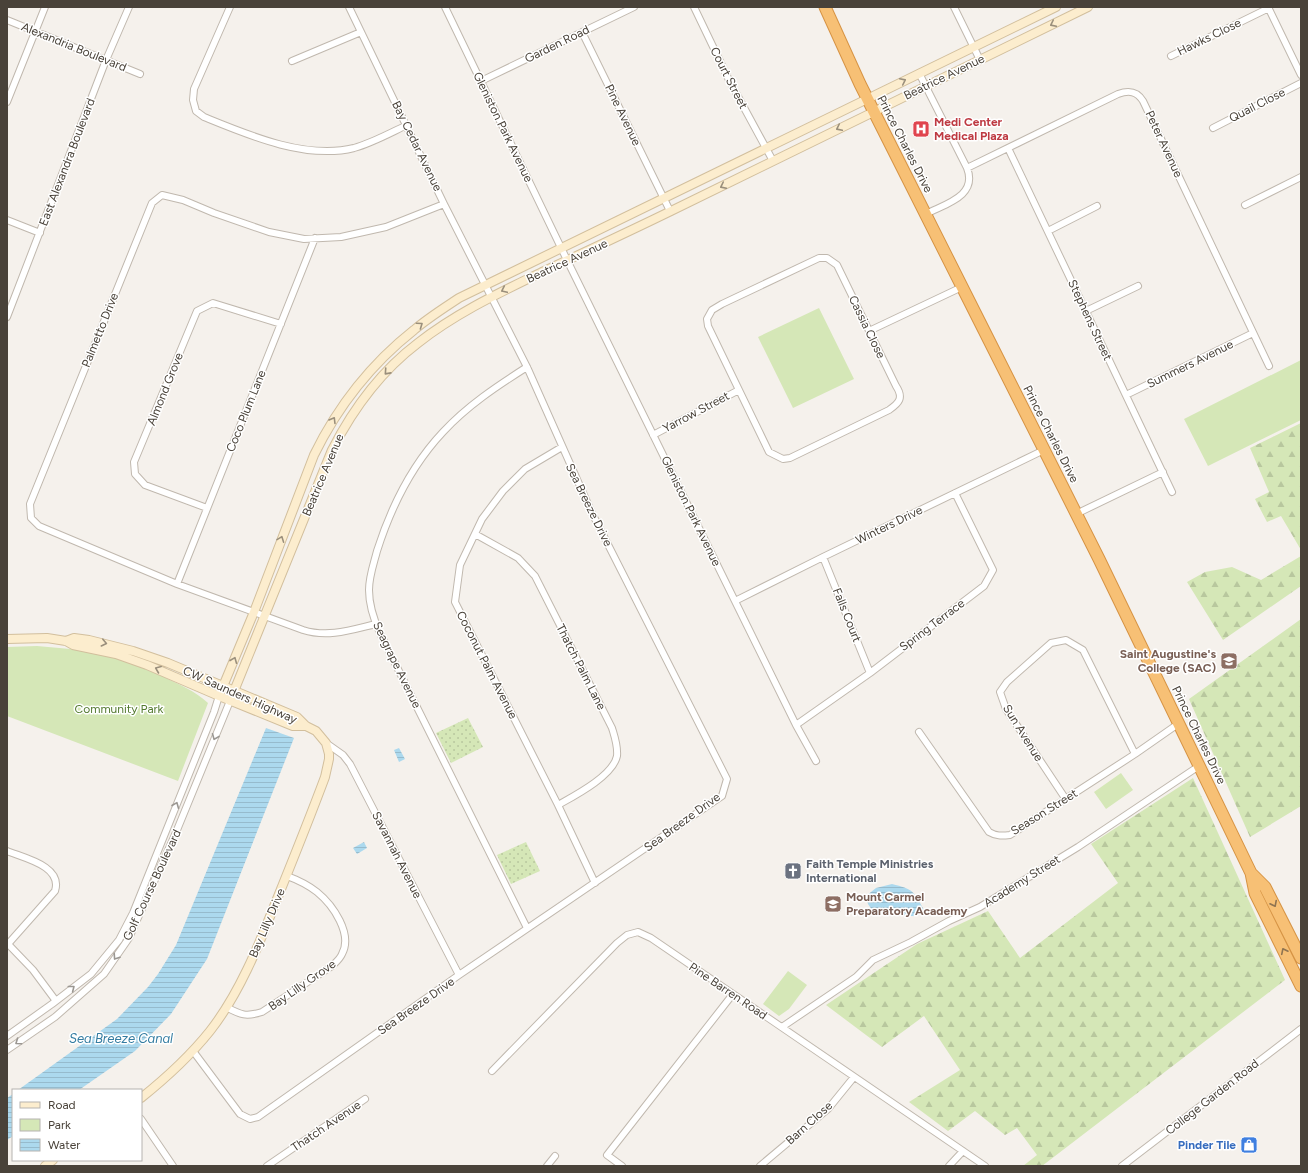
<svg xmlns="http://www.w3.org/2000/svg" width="1308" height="1173" viewBox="0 0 1308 1173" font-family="Figtree,sans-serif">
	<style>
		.grass { fill: url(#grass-dots) }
		.forest { fill: url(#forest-firs) }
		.green { fill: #d5e7b7 }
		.water { fill: url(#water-rules) }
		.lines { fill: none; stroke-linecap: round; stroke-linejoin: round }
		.street-casing { stroke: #c0b8ae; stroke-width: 8 }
		.secondary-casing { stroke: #d2bf9d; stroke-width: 10 }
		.highway-casing { stroke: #d69344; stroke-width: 13 }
		.street { stroke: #fff; stroke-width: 6 }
		.secondary { stroke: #fcedce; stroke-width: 8 }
		.highway { stroke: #f7c075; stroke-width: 11 }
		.oneway { stroke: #9a8f7c }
		.oneway2 { stroke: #9b9792 }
		.oneway3 { stroke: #8f7451 }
		.labels { text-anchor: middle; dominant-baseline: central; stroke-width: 3; stroke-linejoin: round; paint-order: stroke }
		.street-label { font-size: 12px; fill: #494239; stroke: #fff }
		.health-label { font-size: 12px; font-weight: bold; fill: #be3a42; stroke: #fff; text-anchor: start }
		.education-label { font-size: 12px; font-weight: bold; fill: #785e54; stroke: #fff; text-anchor: end }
		.park-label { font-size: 12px; fill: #52792e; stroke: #fff }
		.worship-label { font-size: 12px; font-weight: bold; fill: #5b616d; stroke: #fff; text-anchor: start }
		.shop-label { font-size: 12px; font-weight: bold; fill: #366cbe; stroke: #fff; text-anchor: end }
		.water-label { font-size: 13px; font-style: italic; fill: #337ca1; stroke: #fff }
	</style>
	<defs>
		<pattern id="grass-dots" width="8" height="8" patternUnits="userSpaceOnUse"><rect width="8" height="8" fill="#d5e7b7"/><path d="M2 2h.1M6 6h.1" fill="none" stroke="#b8c79e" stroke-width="1.8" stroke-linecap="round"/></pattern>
		<pattern id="forest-firs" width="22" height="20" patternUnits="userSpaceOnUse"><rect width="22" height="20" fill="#d5e7b7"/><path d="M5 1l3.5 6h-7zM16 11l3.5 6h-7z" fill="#b8c79e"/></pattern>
		<pattern id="water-rules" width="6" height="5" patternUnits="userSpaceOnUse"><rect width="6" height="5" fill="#acd9ee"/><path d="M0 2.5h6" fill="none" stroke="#96bbcd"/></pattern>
	</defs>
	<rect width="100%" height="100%" fill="#f5f1ec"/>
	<path class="grass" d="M 468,718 L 483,747 L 451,763 L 436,733 Z
		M 526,842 L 540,871 L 511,884 L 497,855 Z"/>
	<path class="forest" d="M 1301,423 L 1301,550 L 1281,516 L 1267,522 L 1255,499 L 1269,492 L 1250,448 Z
		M 1301,556 L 1301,586 L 1223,640 L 1187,582 L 1205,572 L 1232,567 L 1261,580 Z
		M 1301,619 L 1301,806 L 1250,837 L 1189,699 Z
		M 1193,778 L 1285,980 L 1042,1166 L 1023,1166 L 1037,1155 L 1017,1128 L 1005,1135 L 975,1111 L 948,1131 L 909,1102 L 960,1070 L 924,1016 L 882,1047 L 826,1005 L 917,944 L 988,911 L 1020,958 L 1118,883 L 1091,844 Z"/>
	<path class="green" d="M 819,308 L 854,379 L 793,408 L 758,337 Z
		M 1301,360 L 1301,420 L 1208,466 L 1184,419 Z
		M 37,646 C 59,648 82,649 104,655 C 124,660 145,669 164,677 C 180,685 195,691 208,703 L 178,781 L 7,716 L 7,647 Z
		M 1121,773 L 1133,790 L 1106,809 L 1094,792 Z
		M 788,971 L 807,985 L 789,1009 L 779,1016 L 763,1004 Z"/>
	<path class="water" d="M 266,728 L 294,738 L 207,959 L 171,1014 L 135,1051 L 79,1090 L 18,1090 L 117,1019 L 148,987 L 158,974 L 176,945 Z
		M 399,748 L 405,759 L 399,762 L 394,750 Z
		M 364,842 L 367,848 L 357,854 L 353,848 Z
		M 892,884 C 913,889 914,891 924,910 L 917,916 L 906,916 L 891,911 L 872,910 L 868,904 L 866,896 L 876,888 Z
		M 13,1094 L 13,1136 L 7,1140 L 7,1098 Z"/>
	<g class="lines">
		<g class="street-casing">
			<path id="street" d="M 230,7 L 194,89 L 193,100 L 196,111 L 204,117 C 248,135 306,160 354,148 C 372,143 390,133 407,125
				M 445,7 L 567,260 L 796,725 L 816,761
				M 694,7 L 729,80 L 773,161
				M 954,7 L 980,60
				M 1268,7 L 1301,75
				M 7,20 L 140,74
				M 582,32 L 670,211
				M 1171,56 L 1269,8
				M 292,61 L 361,32
				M 919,73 L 967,168 C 978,196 945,204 926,214
				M 481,81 L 634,7
				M 7,102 L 45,7
				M 1213,128 L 1301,83
				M 1008,148 L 1172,492
				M 967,168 L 1118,94 C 1129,90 1137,91 1143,101 L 1269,366
				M 1245,205 L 1301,177
				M 7,220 L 40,233
				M 1048,231 L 1097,206
				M 819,258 L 827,258 L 837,265 L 896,386 C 904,398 899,403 889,410 L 790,458 L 783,459 L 769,452 L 708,326 L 707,319 L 712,310 L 722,304 Z
				M 1086,311 L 1138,286
				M 7,317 L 106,60 L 129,7
				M 869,331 L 962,287
				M 527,367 C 497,386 467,406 443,432 C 411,466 391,507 377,551 C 374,563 369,576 369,590 C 369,605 374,620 380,633 L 527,928
				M 1126,395 L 1253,333
				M 653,435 L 739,390
				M 562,447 L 525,469 L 503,491 L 482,519 L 460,565 L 455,602 L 558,805 L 595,883
				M 207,508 L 145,485 L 135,474 L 134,462 L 197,311 L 213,303 L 281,324
				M 1076,514 L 1163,472
				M 475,534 L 518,558 L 535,576 L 612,728 C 615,738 618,746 617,756 C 613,776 574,796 558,805
				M 823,557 L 870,673
				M 177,584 L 315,238
				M 735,601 L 823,557 L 1044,450
				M 376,624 C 351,630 328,638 303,630 L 177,584 L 39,526 L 31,518 L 30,504 L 152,203 L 162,195 L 183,200 L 214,213 L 269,232 L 304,239 L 341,237 L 386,227 L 444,204
				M 796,725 L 870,673 L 984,586 L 993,570 L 955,493
				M 919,732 L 989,832 C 996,836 1001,836 1010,835 L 1135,754 L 1178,724
				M 326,743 L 343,755 L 350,764 L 459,975
				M 1065,798 L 1006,709 L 1000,692 L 1007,682 L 1051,643 L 1066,640 L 1083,650 L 1135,754
				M 7,851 C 24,858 63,866 55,891 L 8,944
				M 7,943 L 33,970 L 56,1001
				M 226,1007 C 241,1015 246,1017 262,1012 L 332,966 C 336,962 340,959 342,954 C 353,934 333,905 317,892 C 308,885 298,880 287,876
				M 782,1027 L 856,977 L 873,960 L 911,942 L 949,921 L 980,907 L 1078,847 L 1199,766
				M 7,1036 L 52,1004 L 91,974 L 119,940 L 133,913 L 214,712 L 219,696
				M 7,1050 L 55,1017 L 104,974 L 129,938 L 177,830 L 230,701
				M 193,1051 L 240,1114 L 250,1119 L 258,1117 L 459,975 L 722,796 L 727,779 L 592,513 L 527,367 L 444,204 L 349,7
				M 492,1071 L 617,943 L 627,935 L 638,932 L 651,938 L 985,1166
				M 141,1119 L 173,1166
				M 267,1166 L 365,1099
				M 547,1166 L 555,1156
				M 622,1166 L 607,1155 L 733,994
				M 760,1166 L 828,1109 L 854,1077
				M 949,1166 L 963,1151
				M 1122,1166 L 1301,1029"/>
		</g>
		<g class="secondary-casing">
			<path id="secondary" d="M 7,639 L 47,638 L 66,641 L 73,645 L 116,654 L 147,665 L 219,696 L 293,726 L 306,726
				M 66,641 L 74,638 L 89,640 L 133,651 L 168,663 L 297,717 L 306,726 L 316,731 L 326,743 L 329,754 L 329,759 L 325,777 C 309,820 292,862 275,904 C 258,947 239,994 210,1031 C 190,1056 166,1078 141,1098
				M 219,696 L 254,612 L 314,455 C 338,406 371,364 414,330 C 428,318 444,308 459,298 L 1056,7
				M 230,701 L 332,450 C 353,409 381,371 418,343 C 456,313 499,293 542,272 C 585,252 628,232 671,211 C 810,143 949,75 1088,7
				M 45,1166 L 53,1160"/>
		</g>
		<g class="highway-casing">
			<path id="highway" d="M 825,7 L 860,84 L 1099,559 L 1251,873 L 1255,893 L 1301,986
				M 1251,873 L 1265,887 L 1301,958"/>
		</g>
		<use href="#street" class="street"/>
		<use href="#secondary" class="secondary"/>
		<use href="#highway" class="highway"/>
	</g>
	<defs><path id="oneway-chevron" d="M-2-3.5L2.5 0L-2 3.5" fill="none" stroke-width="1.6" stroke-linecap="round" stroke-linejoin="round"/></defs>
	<g class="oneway">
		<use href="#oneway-chevron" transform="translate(1053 24) rotate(154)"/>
		<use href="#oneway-chevron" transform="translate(903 81) rotate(-26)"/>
		<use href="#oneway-chevron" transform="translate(839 128) rotate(154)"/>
		<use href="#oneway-chevron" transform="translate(723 186) rotate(154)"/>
		<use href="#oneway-chevron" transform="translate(504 290) rotate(155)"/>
		<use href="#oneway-chevron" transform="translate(420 325) rotate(-35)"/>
		<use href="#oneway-chevron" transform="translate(387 372) rotate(132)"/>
		<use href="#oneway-chevron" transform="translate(333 420) rotate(-59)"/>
		<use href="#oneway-chevron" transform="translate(281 539) rotate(-69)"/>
		<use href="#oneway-chevron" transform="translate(104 643) rotate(13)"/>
		<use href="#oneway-chevron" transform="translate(234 660) rotate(-68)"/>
		<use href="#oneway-chevron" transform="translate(158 669) rotate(-158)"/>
	</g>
	<g class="oneway2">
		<use href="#oneway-chevron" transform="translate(215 737) rotate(112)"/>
		<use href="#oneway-chevron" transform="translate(176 805) rotate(-68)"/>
		<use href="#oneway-chevron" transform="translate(116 957) rotate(124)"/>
		<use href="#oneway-chevron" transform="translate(72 988) rotate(-38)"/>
		<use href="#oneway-chevron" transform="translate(18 1042) rotate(145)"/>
	</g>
	<g class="oneway3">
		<use href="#oneway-chevron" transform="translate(1274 904) rotate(63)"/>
		<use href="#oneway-chevron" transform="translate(1284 951) rotate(-116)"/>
	</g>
	<defs>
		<g id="hospital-square" transform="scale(0.9)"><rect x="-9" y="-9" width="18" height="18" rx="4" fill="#e0444e" stroke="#fff"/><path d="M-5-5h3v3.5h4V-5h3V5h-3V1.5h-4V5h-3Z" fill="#fff"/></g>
		<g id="school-square" transform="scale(0.9)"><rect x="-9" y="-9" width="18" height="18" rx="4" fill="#8d6e63" stroke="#fff"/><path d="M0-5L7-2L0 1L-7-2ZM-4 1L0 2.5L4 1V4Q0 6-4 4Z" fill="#fff"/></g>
		<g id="church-square" transform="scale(0.9)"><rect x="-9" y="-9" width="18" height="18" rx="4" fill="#6b7280" stroke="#fff"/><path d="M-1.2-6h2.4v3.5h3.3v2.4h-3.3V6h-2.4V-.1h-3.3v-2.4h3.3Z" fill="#fff"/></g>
		<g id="shop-square" transform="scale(0.9)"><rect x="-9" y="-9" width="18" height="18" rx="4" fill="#3f7fe0" stroke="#fff"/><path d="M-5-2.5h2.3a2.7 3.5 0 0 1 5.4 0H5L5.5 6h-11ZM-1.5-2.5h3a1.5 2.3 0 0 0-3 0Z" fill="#fff"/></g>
	</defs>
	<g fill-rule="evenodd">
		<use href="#hospital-square" x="921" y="129"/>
		<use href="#school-square" x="1229" y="661"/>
		<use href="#church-square" x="793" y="871"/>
		<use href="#school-square" x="833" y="904"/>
		<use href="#shop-square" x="1249" y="1145"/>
	</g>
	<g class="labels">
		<g class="street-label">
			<text transform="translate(1209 37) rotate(-26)">Hawks Close</text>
			<text transform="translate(557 44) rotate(-26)">Garden Road</text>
			<text transform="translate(74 47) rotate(22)">Alexandria Boulevard</text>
			<text transform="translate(944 77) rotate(-26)">Beatrice Avenue</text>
			<text transform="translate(729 78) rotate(63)">Court Street</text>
			<text transform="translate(1257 105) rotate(-27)">Quail Close</text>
			<text transform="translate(623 115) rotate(64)">Pine Avenue</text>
			<text transform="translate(503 127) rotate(64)">Gleniston Park Avenue</text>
			<text transform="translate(905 144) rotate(63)">Prince Charles Drive</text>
			<text transform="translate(1164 144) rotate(65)">Peter Avenue</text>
			<text transform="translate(417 146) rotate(64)">Bay Cedar Avenue</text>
			<text transform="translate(67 162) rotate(-69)">East Alexandra Boulevard</text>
			<text transform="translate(567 261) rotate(-25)">Beatrice Avenue</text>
			<text transform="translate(1090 320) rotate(65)">Stephens Street</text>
			<text transform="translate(867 327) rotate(64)">Cassia Close</text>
			<text transform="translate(100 330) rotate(-68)">Palmetto Drive</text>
			<text transform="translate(1190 364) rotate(-26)">Summers Avenue</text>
			<text transform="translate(165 389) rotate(-68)">Almond Grove</text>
			<text transform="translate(246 411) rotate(-68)">Coco Plum Lane</text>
			<text transform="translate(696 412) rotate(-28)">Yarrow Street</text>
			<text transform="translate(1051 434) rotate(63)">Prince Charles Drive</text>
			<text transform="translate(323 475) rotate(-67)">Beatrice Avenue</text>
			<text transform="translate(589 505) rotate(64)">Sea Breeze Drive</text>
			<text transform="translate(691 511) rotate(64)">Gleniston Park Avenue</text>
			<text transform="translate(889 525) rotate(-26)">Winters Drive</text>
			<text transform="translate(847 615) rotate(68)">Falls Court</text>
			<text transform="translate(932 625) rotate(-37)">Spring Terrace</text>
			<text transform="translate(397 665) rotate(64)">Seagrape Avenue</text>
			<text transform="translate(487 665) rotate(63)">Coconut Palm Avenue</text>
			<text transform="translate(581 667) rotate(63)">Thatch Palm Lane</text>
			<text transform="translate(240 695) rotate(24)">CW Saunders Highway</text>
			<text transform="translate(1023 733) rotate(58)">Sun Avenue</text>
			<text transform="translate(1199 735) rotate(64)">Prince Charles Drive</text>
			<text transform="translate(1044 812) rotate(-32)">Season Street</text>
			<text transform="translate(682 822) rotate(-36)">Sea Breeze Drive</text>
			<text transform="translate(397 855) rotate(63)">Savannah Avenue</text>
			<text transform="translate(1022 881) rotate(-32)">Academy Street</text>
			<text transform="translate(152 885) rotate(-65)">Golf Course Boulevard</text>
			<text transform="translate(267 923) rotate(-67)">Bay Lilly Drive</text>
			<text transform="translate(302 985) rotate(-35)">Bay Lilly Grove</text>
			<text transform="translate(728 991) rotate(34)">Pine Barren Road</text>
			<text transform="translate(416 1006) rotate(-35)">Sea Breeze Drive</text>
			<text transform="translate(1212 1097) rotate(-38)">College Garden Road</text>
			<text transform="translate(809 1123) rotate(-42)">Barn Close</text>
			<text transform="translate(326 1126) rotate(-34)">Thatch Avenue</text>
		</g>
		<g class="health-label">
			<text x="934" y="122">Medi Center<tspan x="934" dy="14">Medical Plaza</tspan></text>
		</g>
		<g class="education-label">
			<text x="1216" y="654">Saint Augustine's<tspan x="1216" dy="14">College (SAC)</tspan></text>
			<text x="846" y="897" text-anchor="start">Mount Carmel<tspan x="846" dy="14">Preparatory Academy</tspan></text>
		</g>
		<g class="park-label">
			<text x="119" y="709">Community Park</text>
		</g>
		<g class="worship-label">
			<text x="806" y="864">Faith Temple Ministries<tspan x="806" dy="14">International</tspan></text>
		</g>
		<g class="shop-label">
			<text x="1236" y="1145">Pinder Tile</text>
		</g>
		<g class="water-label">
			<text x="121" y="1038">Sea Breeze Canal</text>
		</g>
	</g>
	<rect width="1308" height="1173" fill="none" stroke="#494239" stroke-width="16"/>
	<rect x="12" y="1089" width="130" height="72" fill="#ffffff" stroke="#b6b3b0"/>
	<rect x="20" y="1102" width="20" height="6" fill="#fcedce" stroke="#b6b3b0"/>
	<text x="48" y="1109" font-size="12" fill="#494239">Road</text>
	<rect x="20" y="1119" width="20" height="12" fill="#d5e7b7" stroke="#b6b3b0"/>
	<text x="48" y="1129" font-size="12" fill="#494239">Park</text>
	<rect x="20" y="1139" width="20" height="12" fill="url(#water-rules)" stroke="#b6b3b0"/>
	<text x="48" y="1149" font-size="12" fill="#494239">Water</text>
</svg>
